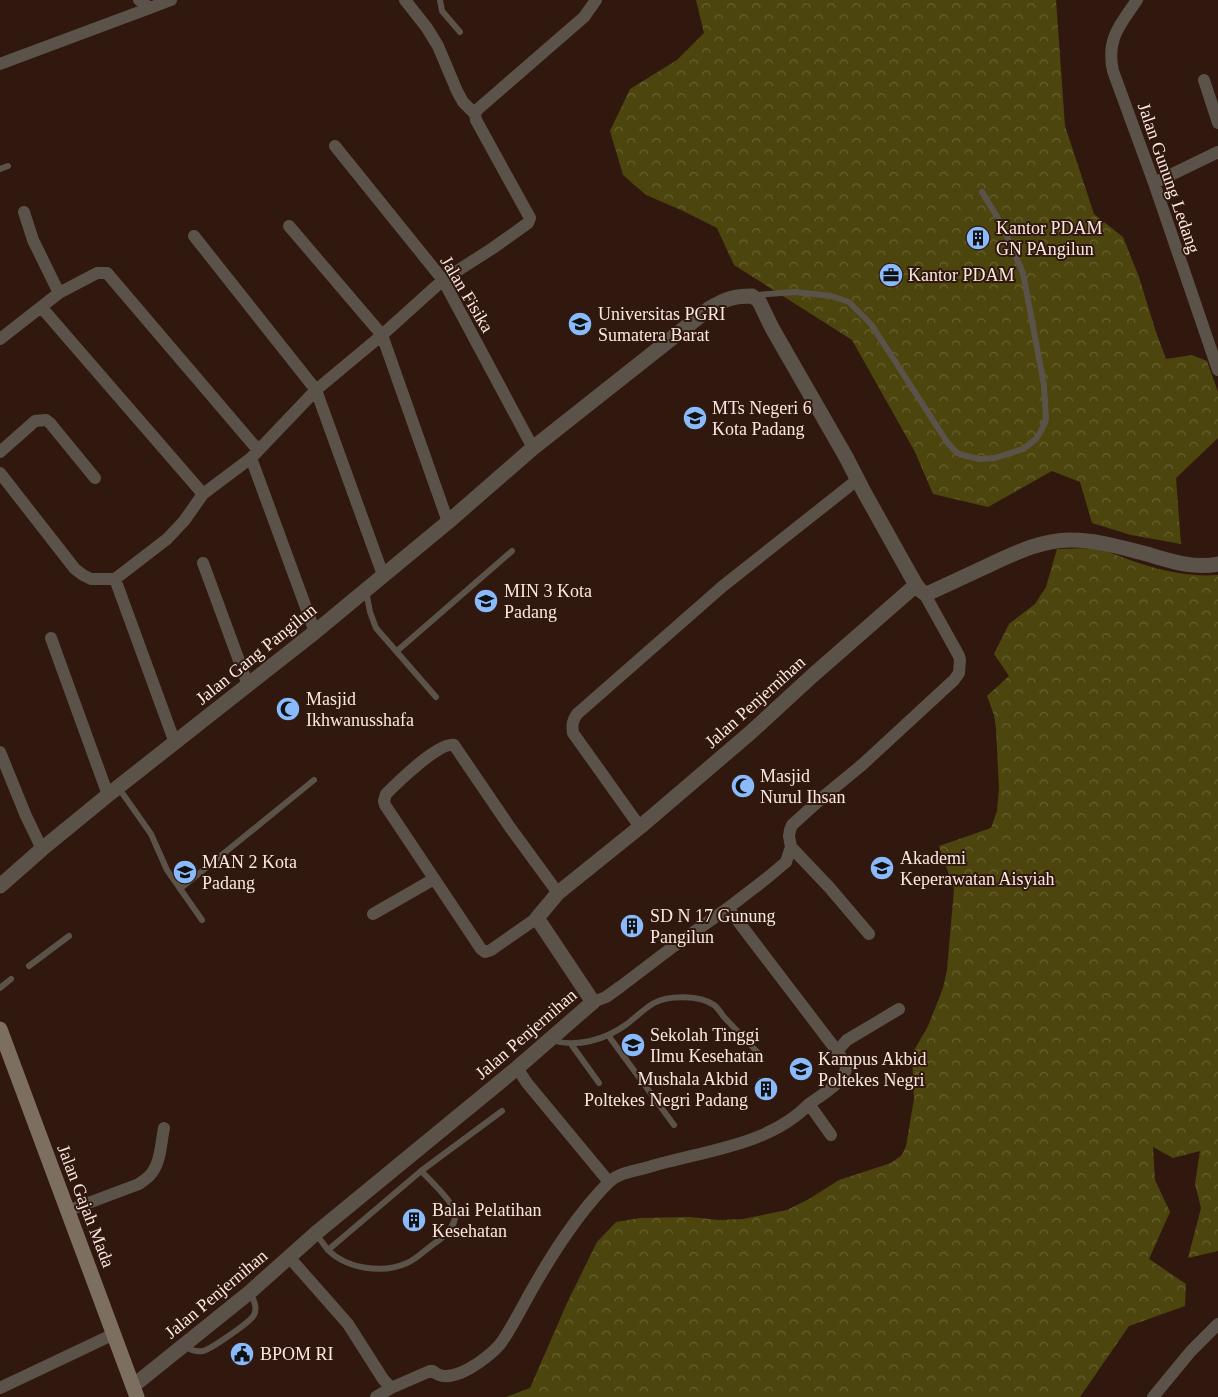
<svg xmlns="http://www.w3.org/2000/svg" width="1218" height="1397" viewBox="0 0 1218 1397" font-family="'Times New Roman',serif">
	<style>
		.forest { fill: url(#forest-crowns) }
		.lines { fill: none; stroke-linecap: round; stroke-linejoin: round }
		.service { stroke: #5b5349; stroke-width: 6 }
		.minor { stroke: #5b5349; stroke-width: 12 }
		.tertiary { stroke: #5b5349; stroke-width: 15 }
		.secondary { stroke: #7d6f60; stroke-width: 15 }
		.labels { text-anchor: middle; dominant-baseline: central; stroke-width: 4; stroke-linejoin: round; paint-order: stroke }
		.street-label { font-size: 18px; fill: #fae8e1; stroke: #30180e }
		.poi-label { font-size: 18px; fill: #fae8e1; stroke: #30180e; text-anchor: start }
	</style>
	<defs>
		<pattern id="forest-crowns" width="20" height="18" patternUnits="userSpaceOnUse" patternTransform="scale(1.25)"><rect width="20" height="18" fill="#4d450e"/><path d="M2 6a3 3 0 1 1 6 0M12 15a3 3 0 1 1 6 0" fill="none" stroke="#686031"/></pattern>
	</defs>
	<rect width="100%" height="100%" fill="#30180e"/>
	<path class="forest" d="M 696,0 L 1056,0 L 1065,126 L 1094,214 L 1123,237 L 1139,277 L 1155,329 L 1166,359 L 1192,355 L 1207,361 L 1218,392 L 1218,438 L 1176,478 L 1181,544 L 1131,535 L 1092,523 L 1080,482 L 1052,471 L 988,507 L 933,494 L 915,452 L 852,340 L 734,265 L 717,228 L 681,210 L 646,195 L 623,175 L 610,131 L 630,89 L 677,60 L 704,33 Z
		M 1098,548 C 1137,563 1175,578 1218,575 L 1218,1251 L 1188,1258 L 1201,1208 L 1195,1184 L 1200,1151 L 1173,1158 L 1153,1147 L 1155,1180 L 1170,1212 L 1149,1259 L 1186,1284 L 1185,1306 L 1129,1326 L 1080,1397 L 506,1397 L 530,1388 L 567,1303 L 597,1242 L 616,1222 L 640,1218 L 689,1217 L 719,1220 L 743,1219 L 787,1210 L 809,1199 L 839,1180 L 891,1163 L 902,1155 L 906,1146 L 914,1099 L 912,1054 L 928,1026 L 943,988 L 947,970 L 954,889 L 939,846 L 991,828 L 997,811 L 999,788 L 996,728 L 994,715 L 987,696 L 1009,676 L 994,654 L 1009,624 L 1035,604 L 1046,587 L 1057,549 Z"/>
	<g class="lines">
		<path class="service" d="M 440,0 L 442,11 L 460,32
			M 0,169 L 8,166
			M 756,295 L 795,292 L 831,296 L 849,302 L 871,324 L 947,442 L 957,453 L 966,456 L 980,459 L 995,458 L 1023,449 L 1036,439 L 1041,431 L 1046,419 L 1044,385 L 1023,273 L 1002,225 L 982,192
			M 366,591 L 370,612 L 376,628 L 436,697
			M 397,651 L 512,551
			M 118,787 L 151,834 L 167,870 L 202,920
			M 180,889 L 314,780
			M 29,966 L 69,936
			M 0,988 L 11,979
			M 608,1035 L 674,1125
			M 551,1040 C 577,1048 605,1040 627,1024 C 636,1017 645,1008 654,1003 C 669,995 700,995 714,1005 C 718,1008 721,1013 724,1017 C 736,1030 749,1043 761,1056
			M 571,1044 L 599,1083
			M 316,1234 C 320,1239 324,1245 328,1250 C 347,1269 383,1274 407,1263 C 417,1259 426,1249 435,1243 C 445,1236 457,1226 455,1212 C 453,1202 429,1179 421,1171
			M 328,1250 L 421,1171 L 502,1111
			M 184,1346 C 191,1350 195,1352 203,1351 C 211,1349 249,1323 254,1315 C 258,1307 253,1299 250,1292"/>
		<path class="minor" d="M 405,0 L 427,28 L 438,46 L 457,91 L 463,102 L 475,114
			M 1137,0 C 1120,25 1106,39 1113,71 L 1154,183 L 1218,370
			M 150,8 L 171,0
			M 0,64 L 150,8 L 139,0
			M 1204,80 L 1218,123
			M 335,146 L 443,280 L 533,448
			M 1154,183 L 1218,152
			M 24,212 L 33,240 L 59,293
			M 289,226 L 382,335 L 448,522
			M 194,236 L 316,390 L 383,575
			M 42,308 L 203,494
			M 0,339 L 59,293 L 97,273 L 107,273 L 258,450
			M 0,452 L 35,421 L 46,420 L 50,423 L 95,478
			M 251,458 L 315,632
			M 0,473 L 75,569 L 83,575 L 91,579 L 115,579 L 167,539 L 184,521 L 203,494 L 251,458 L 316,390 L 382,335 L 443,280 L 493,248 L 528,223 L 530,218 L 476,120 L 475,114 L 478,109 L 584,17 L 596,0
			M 203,563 L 248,685
			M 115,579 L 175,743
			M 51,638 L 108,795
			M 0,752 L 26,816 L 42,849
			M 640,827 L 573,733 C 572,725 572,721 577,714 L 723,586 L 857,480
			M 728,908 L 837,1051
			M 373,914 L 434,879
			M 537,918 L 491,950 L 485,952 L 481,949 L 385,805 L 384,801 L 386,794 C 398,782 439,742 454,745 L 509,826 L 558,893
			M 869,934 L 829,887 L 791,847 L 789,836 L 790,830 L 792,825 L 823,797 L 863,764 L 954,680 L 959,673 L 960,660 L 959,656 L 924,593
			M 593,1002 L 606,997 L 620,987 L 674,946 L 728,908 L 767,878 L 786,862 L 791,847
			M 517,1068 L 527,1083 L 609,1182 C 620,1172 635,1171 649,1167 C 701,1151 769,1146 809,1104 L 831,1135
			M 809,1104 C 819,1097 844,1082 846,1069 C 846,1062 840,1056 837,1051 L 847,1040 L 899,1009
			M 67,1211 L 139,1184 C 143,1181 148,1178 151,1174 C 161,1162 161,1142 164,1128
			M 289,1257 L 348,1324 L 383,1379 L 391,1388 L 376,1397
			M 0,1388 L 114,1334
			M 391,1388 L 430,1371 L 433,1371 C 450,1388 490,1357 501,1343 C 511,1329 521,1309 530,1293 C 552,1254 577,1214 609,1182
			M 1153,1397 L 1191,1351 L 1218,1324"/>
		<path class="tertiary" d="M 0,886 L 42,849 L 108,795 L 315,632 L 448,522 L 533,448 L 710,308 C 726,299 733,296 752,296 L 759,301 L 772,328 L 846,457 L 864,492 L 916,585 L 920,590 L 924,593 L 929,593 C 948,584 966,576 985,567 C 1011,555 1042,539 1072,540 C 1097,540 1123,548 1147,554 C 1170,561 1194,569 1218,564
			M 133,1386 L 250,1292 L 316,1233 L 517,1068 L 593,1002 L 537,918 L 558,893 L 640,827 L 750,733 L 812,676 L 916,585"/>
		<path class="secondary" d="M 0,1029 L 137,1397"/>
	</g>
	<defs>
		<g id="building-disc" transform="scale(1.25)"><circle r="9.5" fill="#89bafc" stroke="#30180e"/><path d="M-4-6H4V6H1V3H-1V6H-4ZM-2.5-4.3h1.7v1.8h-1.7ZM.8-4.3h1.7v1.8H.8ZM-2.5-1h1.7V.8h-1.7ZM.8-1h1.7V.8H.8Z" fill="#111"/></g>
		<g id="office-disc" transform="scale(1.25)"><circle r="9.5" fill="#89bafc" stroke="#30180e"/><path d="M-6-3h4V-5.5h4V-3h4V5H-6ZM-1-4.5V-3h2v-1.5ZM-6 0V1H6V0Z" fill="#111"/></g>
		<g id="university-disc" transform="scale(1.25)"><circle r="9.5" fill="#89bafc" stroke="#30180e"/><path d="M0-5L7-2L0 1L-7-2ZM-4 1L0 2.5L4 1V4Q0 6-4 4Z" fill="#111"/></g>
		<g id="school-disc" transform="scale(1.25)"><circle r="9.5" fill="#89bafc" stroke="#30180e"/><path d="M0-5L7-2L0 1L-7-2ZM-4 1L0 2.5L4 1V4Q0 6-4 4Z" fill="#111"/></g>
		<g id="mosque-disc" transform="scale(1.25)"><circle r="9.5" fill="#89bafc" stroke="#30180e"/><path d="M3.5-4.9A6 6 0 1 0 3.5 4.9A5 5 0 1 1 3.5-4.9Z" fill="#111"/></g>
		<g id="civic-disc" transform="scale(1.25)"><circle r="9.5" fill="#89bafc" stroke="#30180e"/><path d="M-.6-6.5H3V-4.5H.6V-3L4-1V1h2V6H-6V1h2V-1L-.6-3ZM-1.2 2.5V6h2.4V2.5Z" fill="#111"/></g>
	</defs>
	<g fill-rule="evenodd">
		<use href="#building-disc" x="978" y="238"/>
		<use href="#office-disc" x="891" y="275"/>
		<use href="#university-disc" x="580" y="324"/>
		<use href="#school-disc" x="695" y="418"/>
		<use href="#school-disc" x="486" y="601"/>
		<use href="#mosque-disc" x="288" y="709"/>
		<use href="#mosque-disc" x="743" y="786"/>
		<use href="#university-disc" x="882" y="868"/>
		<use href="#school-disc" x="185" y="872"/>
		<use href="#building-disc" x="632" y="926"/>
		<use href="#university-disc" x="633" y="1045"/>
		<use href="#university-disc" x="801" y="1069"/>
		<use href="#building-disc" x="766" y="1089"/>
		<use href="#building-disc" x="414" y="1220"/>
		<use href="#civic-disc" x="242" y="1354"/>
	</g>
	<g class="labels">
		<g class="street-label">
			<text transform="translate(1169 178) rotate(71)">Jalan Gunung Ledang</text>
			<text transform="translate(467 294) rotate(59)">Jalan Fisika</text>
			<text transform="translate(256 654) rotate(-39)">Jalan Gang Pangilun</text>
			<text transform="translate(755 702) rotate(-42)">Jalan Penjernihan</text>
			<text transform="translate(526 1034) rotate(-41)">Jalan Penjernihan</text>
			<text transform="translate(86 1206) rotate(69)">Jalan Gajah Mada</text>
			<text transform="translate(216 1294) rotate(-40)">Jalan Penjernihan</text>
		</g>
		<g class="poi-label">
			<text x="996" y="228">Kantor PDAM<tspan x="996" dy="21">GN PAngilun</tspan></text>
			<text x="908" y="275">Kantor PDAM</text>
			<text x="598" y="314">Universitas PGRI<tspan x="598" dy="21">Sumatera Barat</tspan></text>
			<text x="712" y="408">MTs Negeri 6<tspan x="712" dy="21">Kota Padang</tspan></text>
			<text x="504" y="591">MIN 3 Kota<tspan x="504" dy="21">Padang</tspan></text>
			<text x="306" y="699">Masjid<tspan x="306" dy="21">Ikhwanusshafa</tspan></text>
			<text x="760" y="776">Masjid<tspan x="760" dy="21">Nurul Ihsan</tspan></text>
			<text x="900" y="858">Akademi<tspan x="900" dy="21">Keperawatan Aisyiah</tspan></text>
			<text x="202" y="862">MAN 2 Kota<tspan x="202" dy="21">Padang</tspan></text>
			<text x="650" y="916">SD N 17 Gunung<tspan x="650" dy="21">Pangilun</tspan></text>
			<text x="650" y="1035">Sekolah Tinggi<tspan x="650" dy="21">Ilmu Kesehatan</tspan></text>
			<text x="818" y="1059">Kampus Akbid<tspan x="818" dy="21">Poltekes Negri</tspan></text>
			<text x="748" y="1079" text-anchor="end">Mushala Akbid<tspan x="748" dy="21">Poltekes Negri Padang</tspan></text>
			<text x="432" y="1210">Balai Pelatihan<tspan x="432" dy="21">Kesehatan</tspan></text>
			<text x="260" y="1354">BPOM RI</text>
		</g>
	</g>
</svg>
